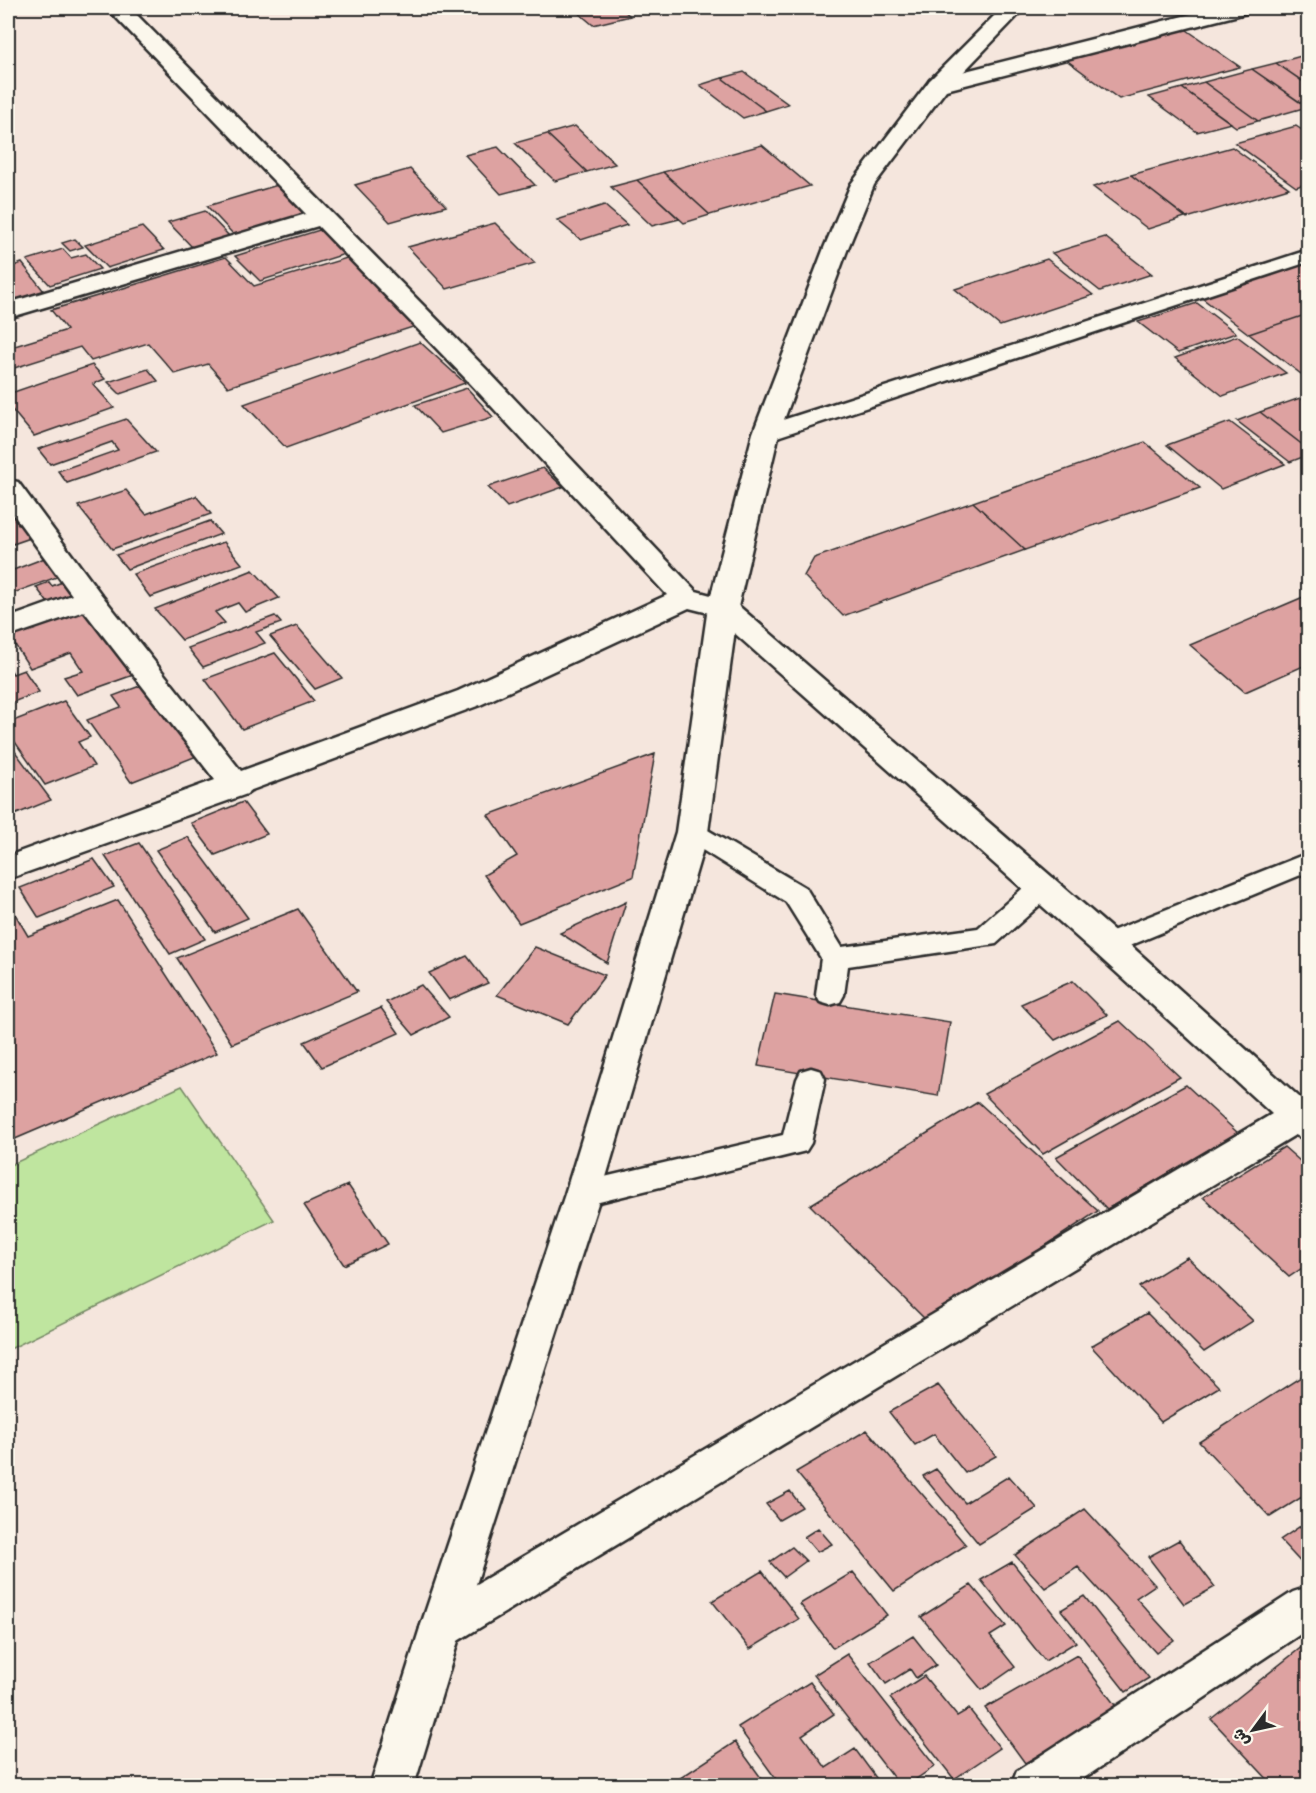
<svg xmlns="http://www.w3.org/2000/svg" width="1316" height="1793" viewBox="0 0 1316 1793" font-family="Pangolin,'Playpen Sans Arabic',sans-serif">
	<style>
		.green { fill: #bfe59f; stroke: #758865; stroke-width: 1.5 }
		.building { fill: #dda2a1; stroke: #2b2b2b; stroke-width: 1.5 }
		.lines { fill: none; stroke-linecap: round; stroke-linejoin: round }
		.service-casing { stroke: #2b2b2b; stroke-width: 5 }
		.minor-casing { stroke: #2b2b2b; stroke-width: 5 }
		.secondary-casing { stroke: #2b2b2b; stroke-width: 5 }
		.service { fill: #fbf7ec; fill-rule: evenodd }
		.minor { fill: #fbf7ec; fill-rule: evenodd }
		.secondary { fill: #fbf7ec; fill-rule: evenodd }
	</style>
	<rect width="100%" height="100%" fill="#f5e6dd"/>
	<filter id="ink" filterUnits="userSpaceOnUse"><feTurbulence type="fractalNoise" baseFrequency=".0167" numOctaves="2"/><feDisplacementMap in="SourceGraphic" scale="12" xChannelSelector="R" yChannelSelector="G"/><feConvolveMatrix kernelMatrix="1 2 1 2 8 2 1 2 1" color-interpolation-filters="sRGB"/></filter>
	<g filter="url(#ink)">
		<path class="green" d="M 182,1086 L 274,1220 L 8,1350 L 8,1166 Z"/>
		<path class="building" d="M 573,8 L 621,8 L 630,16 L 593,25 Z
			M 1184,28 L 1240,67 L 1119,99 L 1065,59 Z
			M 1301,56 L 1308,61 L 1308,85 L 1276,63 Z
			M 1276,63 L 1308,85 L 1308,108 L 1252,69 Z
			M 1252,69 L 1307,107 L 1258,121 L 1204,82 Z
			M 744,72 L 788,104 L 766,111 L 722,78 Z
			M 722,78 L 766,111 L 743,118 L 700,85 Z
			M 1204,82 L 1258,121 L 1236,127 L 1182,88 Z
			M 1182,88 L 1231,123 L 1197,132 L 1149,97 Z
			M 575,126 L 615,164 L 587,172 L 547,134 Z
			M 1296,126 L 1308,134 L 1308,183 L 1296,187 L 1235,143 Z
			M 547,134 L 587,172 L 555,181 L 515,143 Z
			M 762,145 L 810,186 L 710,215 L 663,172 Z
			M 498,147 L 535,185 L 501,194 L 465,155 Z
			M 1232,147 L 1289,188 L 1187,218 L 1131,175 Z
			M 410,169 L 446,206 L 390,222 L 355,185 Z
			M 663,172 L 710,215 L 684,223 L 637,180 Z
			M 1131,175 L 1185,217 L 1148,229 L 1093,187 Z
			M 637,180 L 679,219 L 652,226 L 611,187 Z
			M 281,184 L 313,217 L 234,235 L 207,206 Z
			M 604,205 L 627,225 L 581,240 L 557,220 Z
			M 205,211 L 230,237 L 193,248 L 168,222 Z
			M 495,223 L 535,263 L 447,289 L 408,247 Z
			M 142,227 L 164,250 L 107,268 L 85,245 Z
			M 326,228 L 351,252 L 260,281 L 235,256 Z
			M 1105,237 L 1152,274 L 1100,291 L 1052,253 Z
			M 75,239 L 83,247 L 70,251 L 62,243 Z
			M 63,249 L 71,258 L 86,254 L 100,269 L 50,285 L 27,260 Z
			M 226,257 L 254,286 L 350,257 L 419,325 L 228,387 L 208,364 L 175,374 L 148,343 L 91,361 L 80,347 L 8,370 L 8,348 L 67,330 L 51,310 Z
			M 1047,259 L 1093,295 L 1000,326 L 955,289 Z
			M 1308,259 L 1308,314 L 1249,334 L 1198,295 Z
			M 22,263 L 47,295 L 8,307 L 8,268 Z
			M 1197,303 L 1236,333 L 1178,353 L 1138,322 Z
			M 1308,314 L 1308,372 L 1301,374 L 1249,334 Z
			M 1237,336 L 1286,373 L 1223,396 L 1175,358 Z
			M 420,342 L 465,383 L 286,448 L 244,404 Z
			M 92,365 L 105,379 L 93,384 L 114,408 L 34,436 L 8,405 L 8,394 Z
			M 148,369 L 158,381 L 120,394 L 108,382 Z
			M 467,388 L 493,417 L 441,433 L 415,405 Z
			M 1300,398 L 1308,404 L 1308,449 L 1260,412 Z
			M 1260,412 L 1308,449 L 1308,455 L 1290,462 L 1237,421 Z
			M 126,419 L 156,452 L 67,483 L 58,471 L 118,450 L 112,442 L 50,464 L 38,449 Z
			M 1230,422 L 1285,464 L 1221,489 L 1167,445 Z
			M 1145,442 L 1200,488 L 1025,550 L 973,502 Z
			M 543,468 L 563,487 L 507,507 L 488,487 Z
			M 126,490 L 146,514 L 196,496 L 211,514 L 112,549 L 78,506 Z
			M 8,495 L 36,536 L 13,544 L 8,536 Z
			M 973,502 L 1025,550 L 843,616 L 804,576 L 814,558 Z
			M 210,521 L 221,534 L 127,569 L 116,555 Z
			M 224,542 L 242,564 L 150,597 L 133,574 Z
			M 50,556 L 65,574 L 8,595 L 8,572 Z
			M 253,570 L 279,598 L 245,612 L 238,603 L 215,612 L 225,623 L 182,640 L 155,609 Z
			M 70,579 L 79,592 L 48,603 L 36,587 L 49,582 L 52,586 Z
			M 1308,595 L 1308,664 L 1245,692 L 1190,645 Z
			M 90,608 L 136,674 L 77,695 L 64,677 L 83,671 L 71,653 L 30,668 L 8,634 Z
			M 275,616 L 281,623 L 256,632 L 265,643 L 203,667 L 188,648 Z
			M 297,626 L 342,678 L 315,689 L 270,636 Z
			M 275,653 L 314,701 L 242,729 L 205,679 Z
			M 8,666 L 13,674 L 24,670 L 39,692 L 8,704 Z
			M 148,683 L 202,754 L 131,782 L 87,720 L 121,707 L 113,696 Z
			M 64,701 L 90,737 L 78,742 L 94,766 L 45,785 L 8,732 L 8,723 Z
			M 8,742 L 51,800 L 9,817 L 8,816 Z
			M 655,754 L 633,877 L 519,923 L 484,875 L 517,856 L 488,815 Z
			M 243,802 L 267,834 L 215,855 L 191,823 Z
			M 188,837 L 248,918 L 215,932 L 156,850 Z
			M 139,843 L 205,939 L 170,954 L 105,856 Z
			M 94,859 L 114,887 L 39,918 L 20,888 Z
			M 118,900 L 217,1053 L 8,1142 L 8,902 L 28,936 Z
			M 626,902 L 607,963 L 560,933 Z
			M 298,909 L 357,992 L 232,1044 L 177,958 Z
			M 535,947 L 605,975 L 568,1024 L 497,995 Z
			M 467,956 L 488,983 L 449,1000 L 429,973 Z
			M 1073,981 L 1107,1015 L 1055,1040 L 1021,1004 Z
			M 421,985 L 449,1017 L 414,1035 L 386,1002 Z
			M 775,994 L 950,1022 L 938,1096 L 758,1066 Z
			M 381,1008 L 399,1033 L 322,1067 L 304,1042 Z
			M 1120,1021 L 1180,1077 L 1043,1154 L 984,1094 Z
			M 1186,1085 L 1238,1133 L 1107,1209 L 1056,1157 Z
			M 978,1102 L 1098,1211 L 929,1323 L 810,1205 Z
			M 1284,1147 L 1308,1168 L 1308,1264 L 1289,1277 L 1203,1197 Z
			M 348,1185 L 388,1244 L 344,1265 L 304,1205 Z
			M 1187,1257 L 1253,1321 L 1204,1352 L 1139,1287 Z
			M 1147,1313 L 1219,1387 L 1161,1422 L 1091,1346 Z
			M 1304,1375 L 1308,1380 L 1308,1503 L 1302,1497 L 1270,1517 L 1199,1442 Z
			M 938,1385 L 996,1456 L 965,1473 L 934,1434 L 915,1445 L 889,1412 Z
			M 867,1430 L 966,1545 L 894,1591 L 796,1472 Z
			M 936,1469 L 965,1503 L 1009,1476 L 1037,1508 L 979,1544 L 923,1476 Z
			M 790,1491 L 802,1507 L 779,1520 L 766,1504 Z
			M 1085,1509 L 1155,1585 L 1136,1598 L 1174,1640 L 1156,1653 L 1078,1567 L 1045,1588 L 1015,1555 Z
			M 1308,1521 L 1308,1570 L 1280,1540 Z
			M 818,1528 L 832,1544 L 817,1552 L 804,1537 Z
			M 1179,1540 L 1215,1587 L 1184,1604 L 1148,1557 Z
			M 792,1547 L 806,1561 L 784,1577 L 770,1562 Z
			M 1012,1562 L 1076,1642 L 1045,1661 L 981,1580 Z
			M 762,1571 L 799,1619 L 750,1649 L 712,1601 Z
			M 853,1572 L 887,1615 L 833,1648 L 800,1604 Z
			M 971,1585 L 1006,1626 L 990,1636 L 1015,1667 L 982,1690 L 921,1617 Z
			M 1084,1596 L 1149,1678 L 1126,1692 L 1061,1610 Z
			M 913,1636 L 936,1665 L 916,1678 L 910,1669 L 886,1684 L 870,1662 Z
			M 1308,1642 L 1308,1786 L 1274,1786 L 1211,1719 Z
			M 847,1654 L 935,1766 L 906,1786 L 900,1786 L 814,1675 Z
			M 1077,1655 L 1118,1709 L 1025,1763 L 985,1708 Z
			M 924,1676 L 957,1716 L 969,1709 L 1000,1748 L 954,1779 L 890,1698 Z
			M 810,1682 L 834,1714 L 802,1735 L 826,1768 L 855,1749 L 882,1786 L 781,1786 L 738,1727 Z
			M 735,1742 L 767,1786 L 668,1786 Z"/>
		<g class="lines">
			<g class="service-casing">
				<path id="service" d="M 1308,250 L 1308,262 L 774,438 L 766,440 L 758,438 L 755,433 L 758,428 Z
					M 692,823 L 701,826 L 806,888 L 842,947 L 978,928 L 1032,880 L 1042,878 L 1052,880 L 1055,887 L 1052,894 L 996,944 L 848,966 L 844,995 L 840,1002 L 830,1005 L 820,1002 L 816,995 L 821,958 L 786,902 L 683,838 L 679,832 L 683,826 Z
					M 1308,853 L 1308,872 L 1117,951 L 1107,954 L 1097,951 L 1093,944 L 1097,937 Z
					M 811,1068 L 821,1071 L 825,1079 L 811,1143 L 806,1151 L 583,1206 L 572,1202 L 568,1194 L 572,1186 L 583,1182 L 783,1135 L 797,1079 L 801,1071 Z"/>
			</g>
			<g class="minor-casing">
				<path id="minor" d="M 107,8 L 130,8 L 487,370 L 696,591 L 733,601 L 1119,935 L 1308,1105 L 1308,1140 L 1295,1135 L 456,1642 L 441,1647 L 426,1642 L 420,1628 L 426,1614 L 1272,1114 L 1095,953 L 713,614 L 689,608 L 480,705 L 249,791 L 247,794 L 8,879 L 8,856 L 215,780 L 84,611 L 8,637 L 8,618 L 72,595 L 8,507 L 8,480 L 18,482 L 100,593 L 241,771 L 458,691 L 667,595 L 469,382 L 318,226 L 8,318 L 8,303 L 306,214 Z
					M 1215,8 L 1249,8 L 1246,13 L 938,92 L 930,90 L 927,85 L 930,80 Z
					M 1308,1587 L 1308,1629 L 1072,1786 L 1011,1786 L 1017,1771 L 1293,1592 Z"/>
			</g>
			<g class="secondary-casing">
				<path id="secondary" d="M 1002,8 L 1025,8 L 946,90 L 874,185 L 848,248 L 779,433 L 738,607 L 708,832 L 601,1194 L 462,1628 L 414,1786 L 370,1786 L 420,1628 L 565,1194 L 676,832 L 708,607 L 753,433 L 824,248 L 851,184 L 930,80 Z"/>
			</g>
			<use href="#service" class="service"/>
			<use href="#minor" class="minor"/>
			<use href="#secondary" class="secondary"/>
		</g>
	</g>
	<rect width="1316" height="1793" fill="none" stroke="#fbf7ec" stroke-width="30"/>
	<rect x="15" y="15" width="1286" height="1763" fill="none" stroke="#2b2b2b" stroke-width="2" filter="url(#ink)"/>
	<g transform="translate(1253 1730) rotate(237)" stroke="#fbf7ec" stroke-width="4.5" paint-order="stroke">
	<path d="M0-4.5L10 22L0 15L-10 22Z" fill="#2b2b2b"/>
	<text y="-9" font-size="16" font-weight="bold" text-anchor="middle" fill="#2b2b2b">ش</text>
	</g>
</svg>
